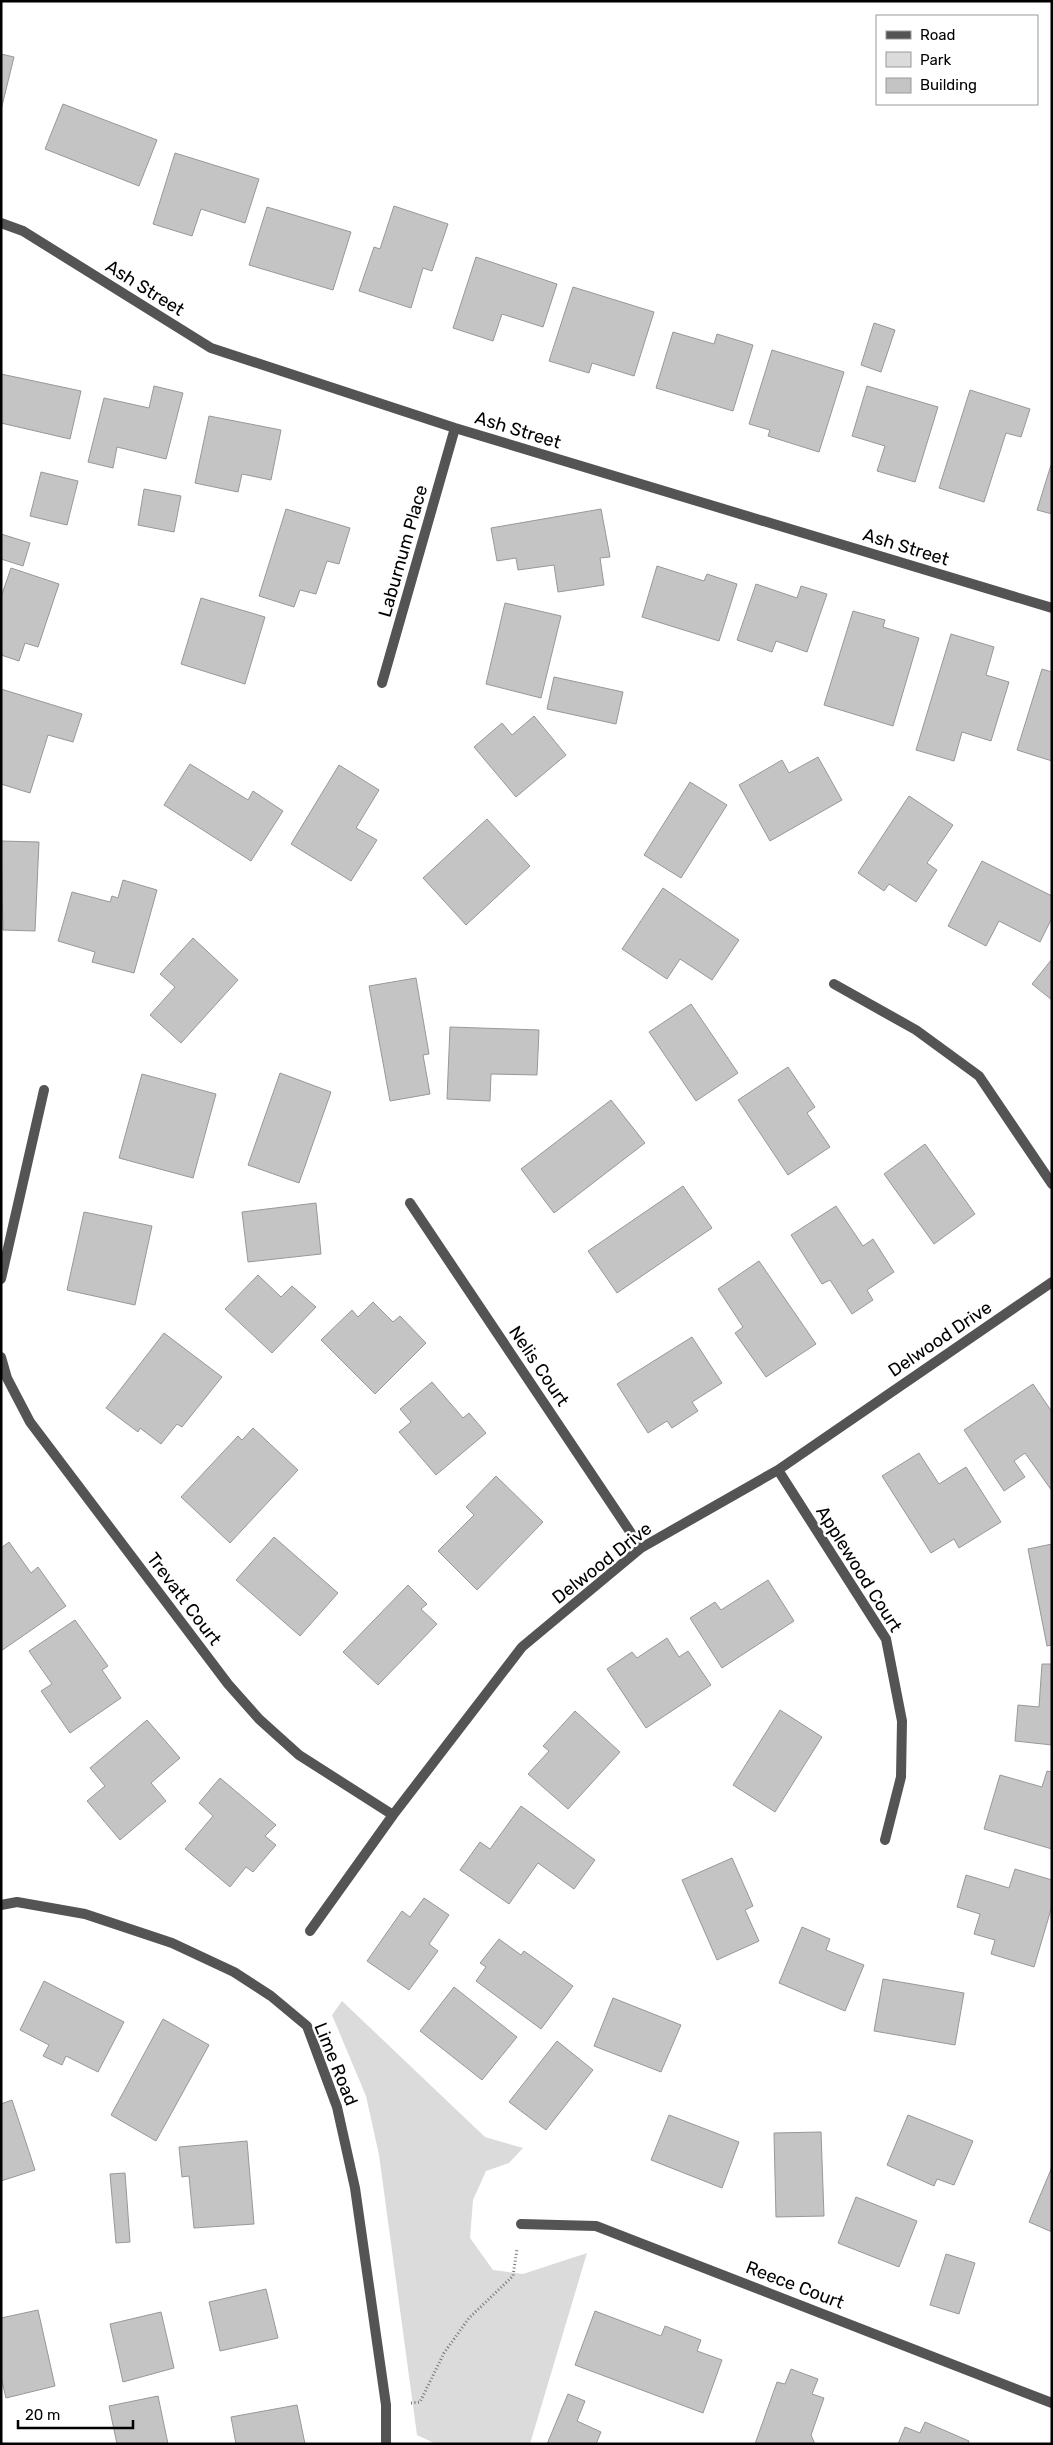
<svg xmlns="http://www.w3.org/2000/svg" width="1053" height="2445" viewBox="0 0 1053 2445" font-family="Rubik,sans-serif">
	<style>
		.green { fill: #dbdbdb }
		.building { fill: #c4c4c4; stroke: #989898 }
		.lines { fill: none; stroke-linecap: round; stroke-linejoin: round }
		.path { stroke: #767676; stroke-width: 3; stroke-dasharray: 1 2.5; stroke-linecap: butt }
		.minor { stroke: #545454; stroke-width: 10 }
		.labels { text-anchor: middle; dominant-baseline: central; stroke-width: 5; stroke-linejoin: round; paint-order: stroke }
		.street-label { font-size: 18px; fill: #000; stroke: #fff }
	</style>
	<rect width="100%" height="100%" fill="#fff"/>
	<path class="green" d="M 342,2001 L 485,2137 L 523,2148 L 509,2163 L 486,2171 L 473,2200 L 470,2238 L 493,2270 L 523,2274 L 587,2253 L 530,2444 L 436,2444 L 417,2435 L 379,2155 L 366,2096 L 332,2015 Z"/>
	<path class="building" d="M 1,54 L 14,57 L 1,110 Z
		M 63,104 L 157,140 L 139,186 L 45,149 Z
		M 175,153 L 259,179 L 245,223 L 201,209 L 192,236 L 153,224 Z
		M 394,206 L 448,224 L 432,271 L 423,268 L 411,308 L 359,291 L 374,247 L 380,249 Z
		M 267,207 L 351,232 L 333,290 L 249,265 Z
		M 476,257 L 557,284 L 543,327 L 502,314 L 493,341 L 453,328 Z
		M 573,287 L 654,312 L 634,376 L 592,363 L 589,373 L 549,361 Z
		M 874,323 L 895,330 L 881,372 L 861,365 Z
		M 673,332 L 714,344 L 717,334 L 753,345 L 733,411 L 656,388 Z
		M 772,350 L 844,372 L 819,452 L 768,436 L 770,430 L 749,424 Z
		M 1,374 L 81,391 L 70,439 L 1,423 Z
		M 154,386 L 183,393 L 166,459 L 117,447 L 113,468 L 88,462 L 104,398 L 149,408 Z
		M 867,386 L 938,407 L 915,482 L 877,471 L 885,446 L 852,436 Z
		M 970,390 L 1030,409 L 1021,437 L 1006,433 L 984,502 L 939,488 Z
		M 209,416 L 281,430 L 271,480 L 242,474 L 238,492 L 195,483 Z
		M 1051,465 L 1052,465 L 1052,514 L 1037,510 Z
		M 41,472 L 78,481 L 67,525 L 30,516 Z
		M 144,489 L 181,496 L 174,532 L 138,525 Z
		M 286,509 L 350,528 L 339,564 L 327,561 L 316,594 L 300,590 L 294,607 L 259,596 Z
		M 601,509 L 610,557 L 600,558 L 604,585 L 558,592 L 554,565 L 518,570 L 516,558 L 497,561 L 491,528 Z
		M 1,534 L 30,543 L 23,566 L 1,559 Z
		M 657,566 L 704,581 L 707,574 L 737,584 L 719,641 L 642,617 Z
		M 11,568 L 59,584 L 38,647 L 25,643 L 19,661 L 1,655 L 1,597 Z
		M 756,584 L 797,598 L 801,586 L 827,594 L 807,652 L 776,641 L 772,652 L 737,640 Z
		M 201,598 L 265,617 L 245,684 L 181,664 Z
		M 505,603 L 561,616 L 541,698 L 486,684 Z
		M 853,611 L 885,620 L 883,627 L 919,638 L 893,726 L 824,705 Z
		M 951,634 L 994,647 L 986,675 L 1009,682 L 991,741 L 962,732 L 954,761 L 916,750 Z
		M 1042,669 L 1052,672 L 1052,761 L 1017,750 Z
		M 554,677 L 623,692 L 616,724 L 547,709 Z
		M 1,689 L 82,714 L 73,742 L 48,735 L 30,793 L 1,784 Z
		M 534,716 L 566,755 L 516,797 L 474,747 L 502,723 L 512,735 Z
		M 818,757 L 842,800 L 770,841 L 739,785 L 782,760 L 789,773 Z
		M 190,764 L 248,800 L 253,791 L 283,811 L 251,861 L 164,805 Z
		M 339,765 L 379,790 L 356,828 L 377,840 L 351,881 L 291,844 Z
		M 690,782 L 727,805 L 681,878 L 644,855 Z
		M 909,796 L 953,825 L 927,863 L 937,870 L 916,902 L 889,884 L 884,891 L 858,873 Z
		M 487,819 L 530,866 L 466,925 L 423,878 Z
		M 1,841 L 39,842 L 35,931 L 3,930 Z
		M 982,861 L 1052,896 L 1052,918 L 1040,942 L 999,921 L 986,946 L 948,926 Z
		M 123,880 L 157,890 L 134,973 L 92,962 L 95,952 L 58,941 L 72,892 L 110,902 L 112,896 L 118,898 Z
		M 663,888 L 739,940 L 712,980 L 680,959 L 667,979 L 622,949 Z
		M 193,938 L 238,980 L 181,1043 L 150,1015 L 175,987 L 160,974 Z
		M 1052,959 L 1052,1000 L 1032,984 Z
		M 416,978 L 429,1054 L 423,1055 L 430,1094 L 390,1101 L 369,986 Z
		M 691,1004 L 738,1073 L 696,1101 L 649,1032 Z
		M 450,1027 L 539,1030 L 537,1075 L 491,1074 L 490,1101 L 447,1099 Z
		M 788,1067 L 815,1107 L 807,1113 L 830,1147 L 788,1175 L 738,1100 Z
		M 280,1073 L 331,1092 L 299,1183 L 248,1165 Z
		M 142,1074 L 216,1094 L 193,1178 L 119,1158 Z
		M 611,1100 L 645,1143 L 554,1213 L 521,1169 Z
		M 925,1144 L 975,1214 L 934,1244 L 884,1174 Z
		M 683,1186 L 712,1228 L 617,1293 L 588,1251 Z
		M 316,1203 L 321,1254 L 248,1262 L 242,1212 Z
		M 836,1206 L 863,1246 L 873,1239 L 894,1272 L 867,1290 L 873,1300 L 852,1314 L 830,1280 L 822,1284 L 791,1235 Z
		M 84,1212 L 152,1226 L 135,1305 L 67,1290 Z
		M 759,1261 L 816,1344 L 766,1377 L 735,1333 L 743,1327 L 718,1289 Z
		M 258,1275 L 281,1297 L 292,1286 L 316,1307 L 272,1353 L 225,1309 Z
		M 373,1302 L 393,1322 L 400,1316 L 426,1343 L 375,1394 L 321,1340 L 352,1310 L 358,1317 Z
		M 164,1333 L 222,1377 L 182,1427 L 177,1424 L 161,1444 L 140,1428 L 138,1432 L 106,1408 Z
		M 692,1337 L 722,1383 L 692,1402 L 698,1411 L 672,1428 L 667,1421 L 648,1433 L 617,1384 Z
		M 432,1382 L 463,1418 L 469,1413 L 486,1433 L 436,1475 L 399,1432 L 411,1422 L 400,1409 Z
		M 1033,1384 L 1052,1412 L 1052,1491 L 1025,1453 L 1014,1461 L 1025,1477 L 1004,1491 L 964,1430 Z
		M 253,1428 L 298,1470 L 230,1543 L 181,1497 L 238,1436 L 242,1440 Z
		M 919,1453 L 939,1484 L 966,1467 L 1001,1522 L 959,1548 L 954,1539 L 931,1553 L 882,1476 Z
		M 496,1476 L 543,1522 L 477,1590 L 438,1551 L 474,1515 L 466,1507 Z
		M 274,1537 L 338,1593 L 300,1636 L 236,1580 Z
		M 9,1542 L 31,1573 L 38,1567 L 66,1606 L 1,1651 L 1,1548 Z
		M 1052,1544 L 1052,1645 L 1047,1646 L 1028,1549 Z
		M 768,1580 L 794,1621 L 722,1668 L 690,1618 L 715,1602 L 721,1610 Z
		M 408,1585 L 427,1604 L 421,1609 L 437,1624 L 378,1685 L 343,1652 Z
		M 75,1620 L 108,1666 L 102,1670 L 121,1698 L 70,1733 L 41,1691 L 52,1684 L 29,1651 Z
		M 667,1638 L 679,1657 L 688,1651 L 711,1685 L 646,1728 L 607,1669 L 632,1652 L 637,1658 Z
		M 1042,1664 L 1052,1664 L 1052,1745 L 1015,1741 L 1018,1705 L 1039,1707 Z
		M 780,1710 L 822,1737 L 775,1812 L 733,1785 Z
		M 575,1711 L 620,1752 L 568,1809 L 528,1774 L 549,1751 L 543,1746 Z
		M 147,1720 L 180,1758 L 151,1783 L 166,1801 L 120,1840 L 87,1801 L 105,1786 L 90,1768 Z
		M 1047,1771 L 1052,1772 L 1052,1849 L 984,1829 L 1000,1775 L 1042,1787 Z
		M 220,1778 L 276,1825 L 265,1836 L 276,1845 L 253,1872 L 246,1867 L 230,1887 L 185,1849 L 213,1816 L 199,1803 Z
		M 521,1806 L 595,1860 L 574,1889 L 538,1863 L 509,1904 L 460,1870 L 480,1842 L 490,1849 Z
		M 732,1858 L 753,1906 L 745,1910 L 759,1941 L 717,1960 L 682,1880 Z
		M 1015,1869 L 1052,1880 L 1052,1906 L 1034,1967 L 991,1954 L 995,1940 L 974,1934 L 980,1914 L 957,1907 L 966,1875 L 1009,1888 Z
		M 424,1898 L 449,1915 L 429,1944 L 438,1951 L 409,1990 L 367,1961 L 402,1911 L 410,1917 Z
		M 802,1927 L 830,1939 L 826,1950 L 864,1965 L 845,2011 L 779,1983 Z
		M 499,1939 L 521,1955 L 524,1951 L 573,1986 L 541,2029 L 476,1981 L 486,1967 L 480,1963 Z
		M 883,1979 L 964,1993 L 955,2045 L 874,2031 Z
		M 44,1981 L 124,2022 L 98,2072 L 66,2056 L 62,2065 L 43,2056 L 49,2045 L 20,2030 Z
		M 454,1987 L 517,2037 L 482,2080 L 420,2031 Z
		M 613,1998 L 681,2025 L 661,2072 L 594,2046 Z
		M 163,2019 L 209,2045 L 156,2141 L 111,2115 Z
		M 557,2041 L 593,2070 L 546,2130 L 509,2102 Z
		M 12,2100 L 35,2170 L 1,2181 L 1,2104 Z
		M 669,2115 L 739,2142 L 722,2188 L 651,2160 Z
		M 908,2115 L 973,2141 L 954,2185 L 937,2179 L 934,2186 L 887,2165 Z
		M 821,2132 L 824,2216 L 776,2217 L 774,2133 Z
		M 247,2141 L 254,2224 L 194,2228 L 189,2176 L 182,2177 L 179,2147 Z
		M 1052,2167 L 1052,2232 L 1029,2222 Z
		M 125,2173 L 130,2242 L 116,2243 L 110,2174 Z
		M 856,2197 L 917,2221 L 899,2267 L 838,2243 Z
		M 946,2254 L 975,2263 L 959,2314 L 930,2305 Z
		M 266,2289 L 278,2338 L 220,2351 L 209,2302 Z
		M 38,2310 L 55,2386 L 6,2398 L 1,2377 L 1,2318 Z
		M 595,2311 L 661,2336 L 665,2326 L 701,2340 L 697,2351 L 722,2360 L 703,2413 L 575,2365 Z
		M 161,2312 L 174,2368 L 123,2382 L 110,2324 Z
		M 791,2369 L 818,2379 L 812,2394 L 824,2398 L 811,2435 L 815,2444 L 755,2444 L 777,2382 L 785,2384 Z
		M 568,2394 L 585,2401 L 577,2421 L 601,2432 L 596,2444 L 547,2444 Z
		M 158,2396 L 168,2444 L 117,2444 L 109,2406 Z
		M 297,2405 L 305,2444 L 236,2444 L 231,2417 Z
		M 925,2422 L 969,2441 L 968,2444 L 898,2444 L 905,2427 L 920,2433 Z"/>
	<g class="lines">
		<path class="path" d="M 411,2403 L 420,2402 L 444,2353 L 469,2318 L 513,2276 L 517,2249"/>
		<path class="minor" d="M 1,223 L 23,231 L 211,348 L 455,428 L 1052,608
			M 382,683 L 455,428
			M 834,984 L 916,1030 L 979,1076 L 1052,1184
			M 410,1203 L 641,1548
			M 1,1279 L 44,1090
			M 1,1357 L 7,1378 L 30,1422 L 228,1684 L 259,1719 L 299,1755 L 393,1815
			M 778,1470 L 886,1639 L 902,1721 L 901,1777 L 885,1840
			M 1,1905 L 17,1902 L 85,1914 L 172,1943 L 234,1972 L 271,1996 L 307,2026 L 337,2107 L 355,2188 L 386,2405 L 386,2444
			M 310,1931 L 393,1815 L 522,1647 L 641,1548 L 778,1470 L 1052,1282
			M 521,2224 L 596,2226 L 1052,2403"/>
	</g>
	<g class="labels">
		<g class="street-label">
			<text transform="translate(145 288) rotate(32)">Ash Street</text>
			<text transform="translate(518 430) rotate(17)">Ash Street</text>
			<text transform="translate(906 547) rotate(17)">Ash Street</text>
			<text transform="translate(403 551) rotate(-74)">Laburnum Place</text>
			<text transform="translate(940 1339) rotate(-34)">Delwood Drive</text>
			<text transform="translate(539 1366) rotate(56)">Nelis Court</text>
			<text transform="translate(602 1563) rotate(-38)">Delwood Drive</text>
			<text transform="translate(859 1569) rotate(58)">Applewood Court</text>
			<text transform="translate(184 1599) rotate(53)">Trevatt Court</text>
			<text transform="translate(336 2064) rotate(68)">Lime Road</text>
			<text transform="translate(795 2285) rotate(21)">Reece Court</text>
		</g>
	</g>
	<rect width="1053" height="2445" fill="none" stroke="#000000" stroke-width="5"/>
	<rect x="876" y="15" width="162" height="90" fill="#ffffff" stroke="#999999"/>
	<rect x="886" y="31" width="25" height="8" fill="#545454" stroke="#999999"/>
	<text x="920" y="40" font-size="15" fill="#000000">Road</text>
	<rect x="886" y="52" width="25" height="15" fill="#dbdbdb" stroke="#999999"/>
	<text x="920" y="65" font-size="15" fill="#000000">Park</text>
	<rect x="886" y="78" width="25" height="15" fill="#c4c4c4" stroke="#999999"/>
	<text x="920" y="90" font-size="15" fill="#000000">Building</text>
	<path d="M18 2420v8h115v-8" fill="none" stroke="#000000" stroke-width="2.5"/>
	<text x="25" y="2420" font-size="15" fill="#000000" stroke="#ffffff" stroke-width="4" paint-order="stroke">20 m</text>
</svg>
